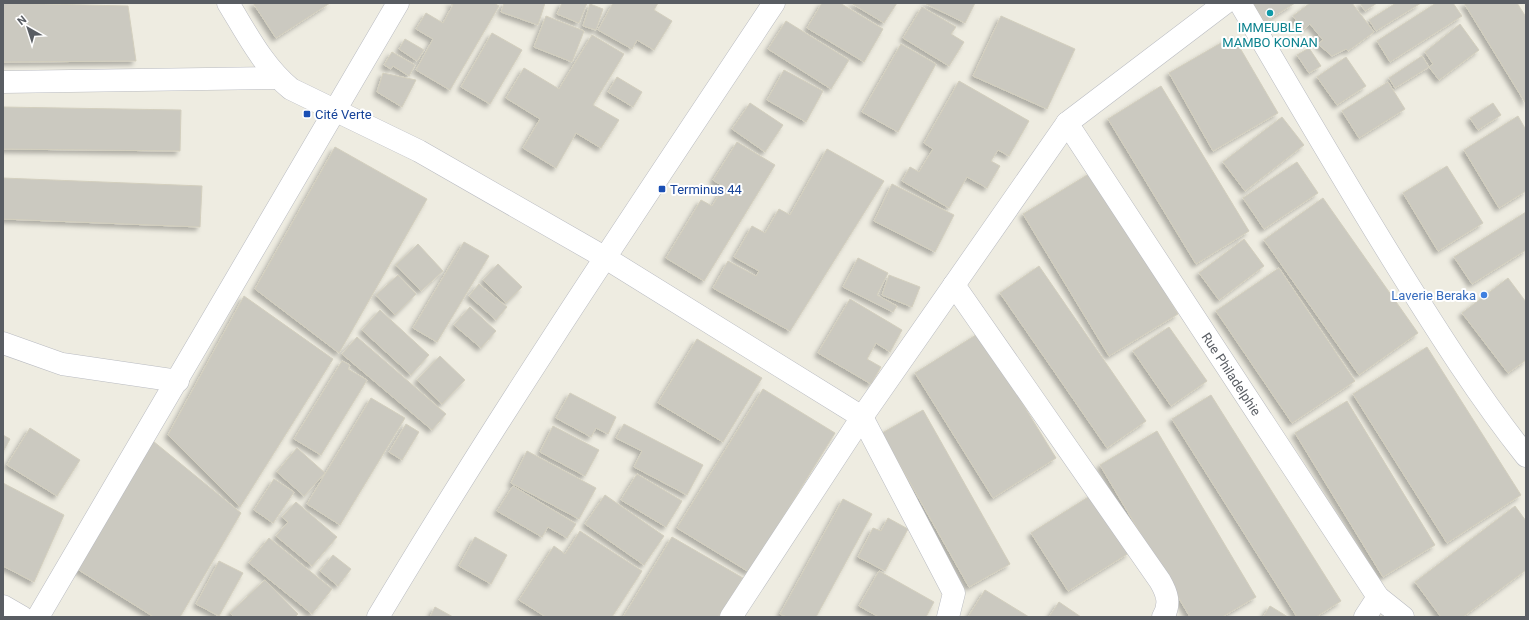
<svg xmlns="http://www.w3.org/2000/svg" width="1529" height="620" viewBox="0 0 1529 620" font-family="Roboto,sans-serif">
	<style>
		.building { fill: #cbc9c0; stroke: #d3cfbe; filter: url(#shadow) }
		.lines { fill: none; stroke-linecap: round; stroke-linejoin: round }
		.street-casing { stroke: #b9bbc1; stroke-width: 23 }
		.street { stroke: #fff; stroke-width: 22 }
		.culture-dot { fill: #0f9aa8; stroke: #fff; stroke-width: 1.5 }
		.transit-dot { fill: #1a4fb4; stroke: #fff; stroke-width: 1.5 }
		.shop-dot { fill: #3f7fe0; stroke: #fff; stroke-width: 1.5 }
		.labels { text-anchor: middle; dominant-baseline: central; stroke-width: 4; stroke-linejoin: round; paint-order: stroke }
		.culture-label { font-size: 13px; fill: #0d838f; stroke: #fff }
		.transit-label { font-size: 13px; fill: #164399; stroke: #fff; text-anchor: start }
		.shop-label { font-size: 13px; fill: #366cbe; stroke: #fff; text-anchor: end }
		.street-label { font-size: 13px; fill: #595d63; stroke: #fff }
	</style>
	<defs>
		<filter id="shadow"><feDropShadow dx="-3.5" dy="3.5" stdDeviation="2" flood-color="#0004"/></filter>
	</defs>
	<rect width="100%" height="100%" fill="#eeece1"/>
	<path class="building" d="M 3,3 L 128,6 L 136,61 L 3,62 Z
		M 253,3 L 330,3 L 276,38 Z
		M 449,3 L 494,3 L 499,6 L 450,90 L 416,70 L 433,39 L 416,29 L 426,13 L 443,23 L 453,5 Z
		M 504,3 L 545,3 L 538,25 L 501,12 Z
		M 562,3 L 587,3 L 579,23 L 557,14 Z
		M 613,3 L 658,3 L 654,10 L 672,21 L 654,50 L 637,40 L 632,49 L 598,30 Z
		M 822,3 L 840,3 L 883,29 L 864,62 L 807,28 Z
		M 851,3 L 897,3 L 884,23 Z
		M 924,3 L 975,3 L 965,23 Z
		M 1253,3 L 1295,3 L 1265,22 Z
		M 1310,3 L 1352,3 L 1374,32 L 1348,51 L 1346,49 L 1332,56 L 1318,44 L 1323,40 L 1310,24 L 1303,30 L 1293,16 Z
		M 1360,3 L 1377,3 L 1365,11 Z
		M 1396,3 L 1421,3 L 1376,31 L 1369,20 Z
		M 1436,3 L 1453,3 L 1462,16 L 1390,62 L 1377,41 Z
		M 1464,3 L 1517,3 L 1526,17 L 1526,104 Z
		M 590,4 L 603,9 L 596,30 L 583,26 Z
		M 922,7 L 956,27 L 951,34 L 964,42 L 949,66 L 903,38 Z
		M 546,16 L 584,31 L 572,62 L 534,47 Z
		M 1001,16 L 1075,49 L 1047,109 L 973,76 Z
		M 786,21 L 849,60 L 831,89 L 768,49 Z
		M 1460,24 L 1479,50 L 1439,80 L 1429,67 L 1433,64 L 1425,52 Z
		M 492,33 L 522,50 L 490,104 L 461,87 Z
		M 592,35 L 624,54 L 593,105 L 619,120 L 601,148 L 576,133 L 556,168 L 523,148 L 540,119 L 506,98 L 524,68 L 559,89 Z
		M 1233,36 L 1278,113 L 1213,151 L 1169,73 Z
		M 405,39 L 424,50 L 417,61 L 399,49 Z
		M 901,44 L 936,64 L 898,132 L 862,112 Z
		M 1309,48 L 1321,66 L 1309,73 L 1297,55 Z
		M 392,52 L 415,65 L 409,76 L 393,66 L 391,69 L 384,65 Z
		M 1422,56 L 1429,67 L 1395,88 L 1389,78 Z
		M 1346,57 L 1366,86 L 1337,105 L 1317,77 Z
		M 784,70 L 823,91 L 806,122 L 767,100 Z
		M 383,73 L 416,80 L 402,107 L 377,92 Z
		M 617,77 L 642,92 L 633,107 L 608,92 Z
		M 959,81 L 1029,121 L 1009,156 L 998,150 L 991,161 L 1000,166 L 987,188 L 967,177 L 949,208 L 902,181 L 910,167 L 919,172 L 933,149 L 924,143 Z
		M 1388,82 L 1405,109 L 1359,138 L 1342,111 Z
		M 1161,86 L 1249,231 L 1196,264 L 1108,119 Z
		M 750,103 L 783,125 L 765,152 L 732,129 Z
		M 1493,103 L 1501,115 L 1478,130 L 1470,118 Z
		M 3,107 L 181,110 L 180,151 L 3,149 Z
		M 1518,116 L 1526,130 L 1526,191 L 1499,208 L 1464,150 Z
		M 1282,117 L 1304,145 L 1245,191 L 1223,162 Z
		M 737,142 L 775,165 L 704,281 L 666,258 L 701,200 L 712,206 L 724,187 L 713,180 Z
		M 335,147 L 427,199 L 339,353 L 255,289 Z
		M 827,149 L 884,181 L 790,331 L 713,288 L 728,261 L 756,276 L 759,271 L 734,257 L 752,226 L 765,233 L 779,209 L 790,215 Z
		M 1297,162 L 1318,193 L 1264,229 L 1243,198 Z
		M 1447,166 L 1483,223 L 1438,251 L 1403,193 Z
		M 1092,172 L 1178,314 L 1109,356 L 1023,214 Z
		M 3,178 L 202,186 L 200,227 L 3,219 Z
		M 892,184 L 954,215 L 935,252 L 874,221 Z
		M 1323,198 L 1418,333 L 1359,375 L 1264,240 Z
		M 1526,212 L 1526,250 L 1472,284 L 1454,257 Z
		M 1244,239 L 1264,266 L 1219,300 L 1199,273 Z
		M 464,242 L 489,256 L 437,342 L 413,328 Z
		M 418,244 L 443,271 L 421,291 L 396,265 Z
		M 858,258 L 888,273 L 877,295 L 897,306 L 893,312 L 843,287 Z
		M 498,264 L 522,287 L 506,303 L 483,280 Z
		M 1039,266 L 1146,421 L 1107,448 L 1000,293 Z
		M 1279,268 L 1355,381 L 1292,423 L 1216,311 Z
		M 398,275 L 416,294 L 395,315 L 376,295 Z
		M 889,275 L 920,287 L 912,307 L 882,295 Z
		M 1508,278 L 1526,302 L 1526,360 L 1508,373 L 1462,313 Z
		M 479,284 L 507,307 L 496,320 L 469,296 Z
		M 244,296 L 333,359 L 240,507 L 168,435 Z
		M 850,299 L 902,330 L 890,352 L 876,343 L 867,359 L 881,367 L 871,384 L 818,353 Z
		M 470,307 L 496,331 L 481,348 L 454,325 Z
		M 380,310 L 429,355 L 411,375 L 362,330 Z
		M 1169,327 L 1207,381 L 1171,406 L 1133,351 Z
		M 979,333 L 1056,458 L 993,498 L 915,373 Z
		M 357,337 L 446,414 L 432,430 L 342,354 Z
		M 697,339 L 762,378 L 723,442 L 658,403 Z
		M 1427,347 L 1521,495 L 1447,543 L 1353,394 Z
		M 440,356 L 465,380 L 442,404 L 417,380 Z
		M 342,361 L 350,365 L 348,369 L 367,380 L 321,455 L 294,439 Z
		M 763,389 L 835,433 L 749,572 L 677,528 Z
		M 570,393 L 616,417 L 608,434 L 596,428 L 591,437 L 556,418 Z
		M 1211,395 L 1341,601 L 1316,617 L 1297,617 L 1172,419 Z
		M 371,398 L 405,418 L 340,525 L 307,504 Z
		M 1347,401 L 1435,545 L 1383,577 L 1295,433 Z
		M 923,410 L 1010,564 L 969,587 L 882,433 Z
		M 406,424 L 419,432 L 402,460 L 389,452 Z
		M 624,424 L 703,465 L 687,495 L 634,467 L 642,451 L 616,438 Z
		M 553,426 L 599,450 L 585,476 L 540,452 Z
		M 30,428 L 80,460 L 57,496 L 7,465 Z
		M 1157,431 L 1256,597 L 1222,617 L 1190,617 L 1100,465 Z
		M 3,435 L 10,439 L 3,452 Z
		M 153,441 L 241,513 L 180,617 L 154,617 L 74,567 Z
		M 297,448 L 325,473 L 304,496 L 277,472 Z
		M 527,451 L 596,488 L 579,519 L 511,483 Z
		M 637,474 L 682,501 L 666,527 L 621,500 Z
		M 274,479 L 294,492 L 273,523 L 254,510 Z
		M 3,483 L 64,515 L 34,582 L 3,566 Z
		M 513,486 L 576,524 L 567,538 L 548,527 L 542,537 L 497,511 Z
		M 1093,494 L 1129,553 L 1068,591 L 1031,533 Z
		M 605,495 L 664,536 L 644,565 L 585,524 Z
		M 843,499 L 872,514 L 816,617 L 787,617 L 780,614 Z
		M 296,502 L 337,537 L 312,566 L 276,536 L 288,522 L 282,517 Z
		M 1515,506 L 1526,521 L 1526,570 L 1463,617 L 1441,617 L 1415,582 Z
		M 888,518 L 908,529 L 885,571 L 858,557 L 873,528 L 881,531 Z
		M 580,531 L 642,571 L 612,617 L 546,617 L 519,600 L 554,546 L 565,554 Z
		M 475,537 L 507,555 L 491,584 L 459,566 Z
		M 672,537 L 743,578 L 718,617 L 623,617 Z
		M 269,538 L 332,589 L 312,614 L 249,563 Z
		M 333,555 L 351,569 L 338,586 L 320,571 Z
		M 219,561 L 243,573 L 219,616 L 196,604 Z
		M 879,571 L 934,602 L 926,617 L 879,617 L 859,606 Z
		M 265,580 L 298,614 L 295,617 L 234,617 L 230,613 Z
		M 985,590 L 1029,617 L 968,617 Z
		M 1059,602 L 1081,617 L 1049,617 Z
		M 1270,606 L 1288,617 L 1263,617 Z
		M 435,607 L 453,617 L 430,617 Z"/>
	<g class="lines">
		<g class="street-casing">
			<g id="street">
				<path d="M 228,3 C 247,34 263,66 291,89 L 419,151 L 604,257 L 862,417 L 954,593 L 948,617"/>
				<path d="M 1240,3 C 1292,92 1344,181 1398,268 C 1438,332 1479,397 1526,456"/>
				<path d="M 3,82 L 278,78"/>
				<path id="s1" d="M 1067,123 L 1378,597 L 1403,617"/>
				<path d="M 954,285 L 1160,581 C 1167,593 1171,604 1163,617"/>
				<path d="M 3,343 L 62,364 L 178,381"/>
				<path d="M 3,606 L 22,617"/>
				<path d="M 38,617 L 398,3"/>
				<path d="M 378,617 C 503,408 639,206 774,3"/>
				<path d="M 731,617 L 862,417 L 1067,123 L 1225,3"/>
				<path d="M 1365,617 L 1378,597"/>
			</g>
		</g>
		<use href="#street" class="street"/>
	</g>
	<circle class="culture-dot" cx="1270" cy="13" r="4"/>
	<g class="transit-dot">
		<rect x="303" y="110" width="8" height="8" rx="2"/>
		<rect x="658" y="185" width="8" height="8" rx="2"/>
	</g>
	<circle class="shop-dot" cx="1484" cy="295" r="4"/>
	<g class="labels">
		<g class="culture-label">
			<text x="1270" y="27">IMMEUBLE<tspan x="1270" dy="15">MAMBO KONAN</tspan></text>
		</g>
		<g class="transit-label">
			<text x="315" y="114">Cité Verte</text>
			<text x="670" y="189">Terminus 44</text>
		</g>
		<g class="shop-label">
			<text x="1476" y="295">Laverie Beraka</text>
		</g>
		<g class="street-label">
			<text stroke="none"><textPath href="#s1" startOffset="300">Rue Philadelphie</textPath></text>
		</g>
	</g>
	<rect width="1529" height="620" fill="none" stroke="#595d63" stroke-width="8"/>
	<g transform="translate(28 28) rotate(321)" stroke="#ffffff" stroke-width="3" paint-order="stroke">
	<path d="M0-3L7 15L0 10L-7 15Z" fill="#595d63"/>
	<text y="-6" font-size="11" font-weight="bold" text-anchor="middle" fill="#595d63">N</text>
	</g>
</svg>
